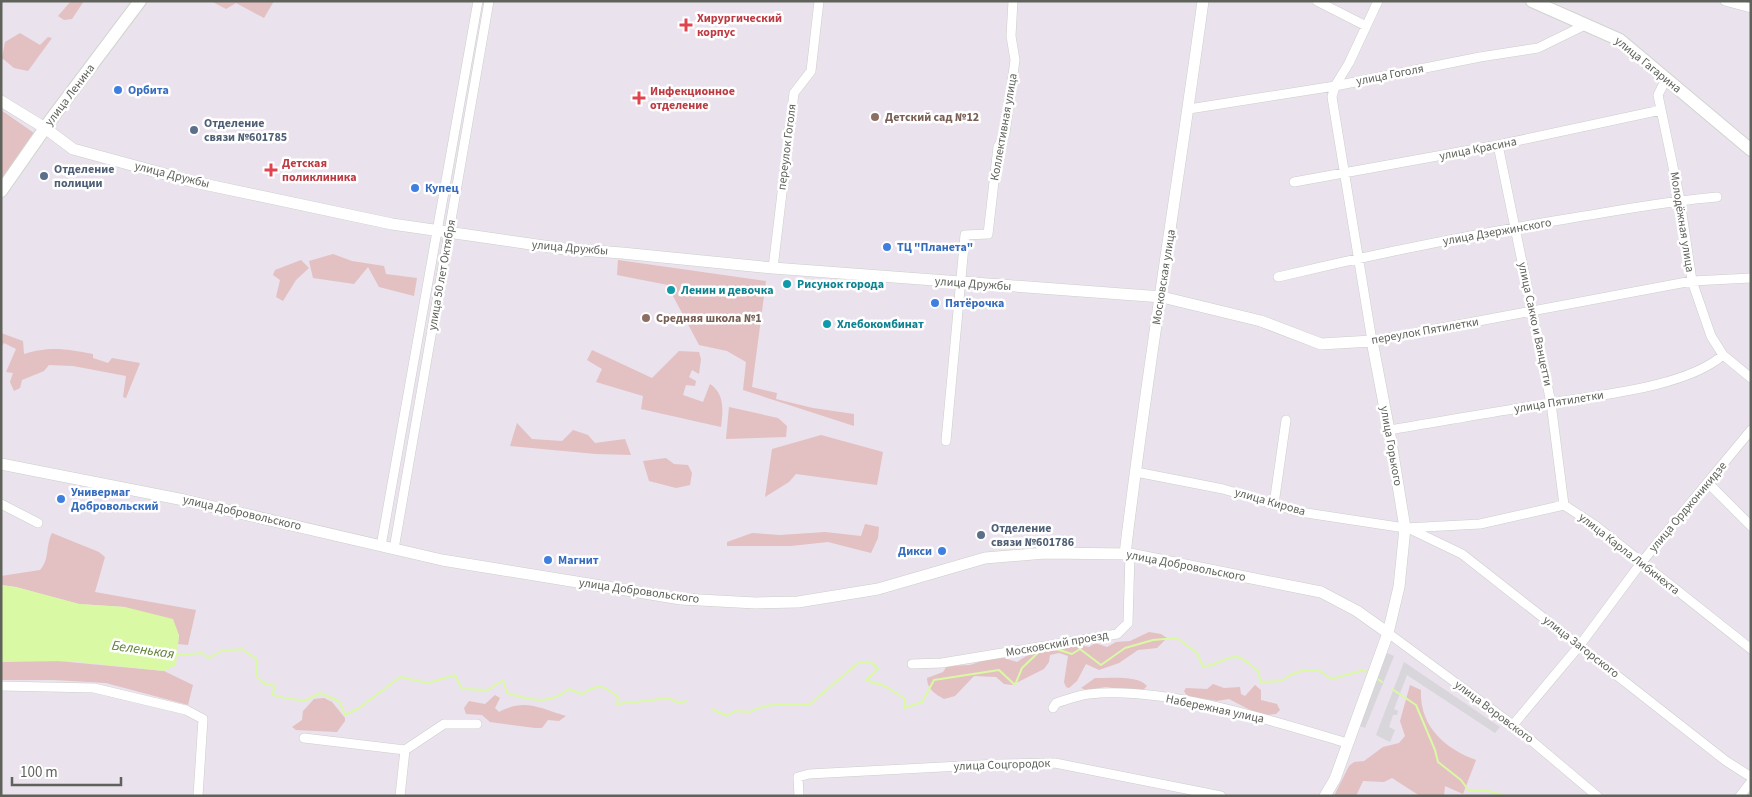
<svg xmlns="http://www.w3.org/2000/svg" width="1752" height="797" viewBox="0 0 1752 797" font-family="'Source Sans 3',sans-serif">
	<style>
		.industrial { fill: #d8d5db }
		.green { fill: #e3c0c2 }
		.water { fill: #d9f9a5 }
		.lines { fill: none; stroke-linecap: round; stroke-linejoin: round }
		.stream { stroke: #d9f9a5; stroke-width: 2 }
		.minor-casing { stroke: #cbcfc9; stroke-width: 10 }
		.tertiary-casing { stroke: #cbcfc9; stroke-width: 12 }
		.secondary-casing { stroke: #d0d5cd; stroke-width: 14 }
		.minor { stroke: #fff; stroke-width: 9 }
		.tertiary { stroke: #fff; stroke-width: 11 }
		.secondary { stroke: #fff; stroke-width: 12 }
		.health-dot { fill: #e0444e; stroke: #fff; stroke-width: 2 }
		.shop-dot { fill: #3f7fe0; stroke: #fff; stroke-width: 2 }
		.education-dot { fill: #8d6e63; stroke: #fff; stroke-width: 2 }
		.service-dot { fill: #5c6f8a; stroke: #fff; stroke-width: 2 }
		.culture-dot { fill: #0f9aa8; stroke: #fff; stroke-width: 2 }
		.labels { text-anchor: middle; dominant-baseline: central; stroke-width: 5; stroke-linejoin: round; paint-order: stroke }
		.health-label { font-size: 12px; font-weight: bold; fill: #be3a42; stroke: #fff; text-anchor: start }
		.street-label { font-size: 12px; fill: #5e625b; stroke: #fff }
		.shop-label { font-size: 12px; font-weight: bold; fill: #366cbe; stroke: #fff; text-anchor: start }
		.education-label { font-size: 12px; font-weight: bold; fill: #785e54; stroke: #fff; text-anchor: start }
		.service-label { font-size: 12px; font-weight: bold; fill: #4e5e75; stroke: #fff; text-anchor: start }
		.culture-label { font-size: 12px; font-weight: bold; fill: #0d838f; stroke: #fff; text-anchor: start }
		.water-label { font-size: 14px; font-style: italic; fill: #5e8036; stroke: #fff }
	</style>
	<rect width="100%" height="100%" fill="#eae2ec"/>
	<path class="industrial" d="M 1387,653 L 1394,656 L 1365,728 L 1358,725 Z
		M 1404,662 L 1500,727 L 1495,733 L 1407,675 L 1394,709 L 1398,711 L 1397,715 L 1393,715 L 1389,727 L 1395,730 L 1390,742 L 1376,735 Z"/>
	<path class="green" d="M 71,1 L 84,1 L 72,19 L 64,20 L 58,16 Z
		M 211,1 L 274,1 L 264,18 L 236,3 L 226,9 Z
		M 20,33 L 40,45 L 48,37 L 52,38 L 28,71 L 14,68 L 2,58 L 5,42 Z
		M 1,110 L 34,133 L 1,181 Z
		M 333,254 L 352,261 L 384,266 L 386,274 L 417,278 L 414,296 L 379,287 L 368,267 L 354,284 L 313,278 L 309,261 Z
		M 301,260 L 309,268 L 296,280 L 283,301 L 276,297 L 280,280 L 273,275 L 275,270 Z
		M 618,260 L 766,281 L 752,387 L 777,393 L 776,399 L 813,408 L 854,414 L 854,426 L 743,390 L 746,362 L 727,351 L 699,345 L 673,296 L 673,286 L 617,275 Z
		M 1,333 L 23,341 L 24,354 C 50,346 66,349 93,354 L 93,358 L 108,363 L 112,358 L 140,363 L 126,398 L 123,397 L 126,376 L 73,366 L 49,365 L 44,371 L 22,380 L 20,388 L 14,391 L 10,382 L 13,373 L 6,372 L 16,349 L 4,343 L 1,347 Z
		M 592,350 L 652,378 L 679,351 L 699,352 L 701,359 L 699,374 L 692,370 L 689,377 L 696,381 L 695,386 L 686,385 L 683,395 L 703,402 L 710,384 C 725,394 723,411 721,427 L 641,409 L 643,396 L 596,382 L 602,369 L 587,360 Z
		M 729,407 L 778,418 L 787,426 L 786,437 L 726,439 Z
		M 517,423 L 532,439 L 562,441 L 573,430 L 588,435 L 595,443 L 625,439 L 631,455 L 596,454 L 510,446 Z
		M 821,435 L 883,452 L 877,485 L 796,474 L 789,482 L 765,497 L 772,449 Z
		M 666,458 L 674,464 L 688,465 L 692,473 L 690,485 L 676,488 L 649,481 L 643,461 Z
		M 865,524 L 879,527 L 878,538 L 871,553 L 828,542 L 791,546 L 727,546 L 727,542 L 752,533 L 780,535 L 825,532 L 861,536 Z
		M 52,533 L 99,552 L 105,557 L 95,592 L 196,610 L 188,645 L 178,644 L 179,635 L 125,607 L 79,604 L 16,587 L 1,585 L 1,576 L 40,570 C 50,559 45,547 52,533 Z
		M 1149,632 L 1161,634 L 1167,638 L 1157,648 L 1138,650 L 1119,663 L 1099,670 L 1086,664 L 1077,681 L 1069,688 L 1066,687 L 1064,682 L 1068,656 L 1059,653 L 1050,655 L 1049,662 L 1044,669 L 1012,685 L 1004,684 L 996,677 L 974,676 L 955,696 L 944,699 C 935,694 927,689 927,678 L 943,672 L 947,666 L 970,665 L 997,656 L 1017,662 C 1039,647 1063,640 1089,647 L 1095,643 L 1107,647 L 1116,642 L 1130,641 Z
		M 20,661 L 58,661 L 164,671 L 193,685 L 188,705 L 106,683 L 54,680 L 1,680 L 1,662 Z
		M 1095,678 C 1108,678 1139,675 1147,686 L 1141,692 L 1106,687 L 1086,690 L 1081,688 Z
		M 1213,684 L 1224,688 L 1240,687 L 1241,694 L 1245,696 L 1255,685 L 1261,690 L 1261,700 L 1277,704 L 1280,710 L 1276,714 L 1266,715 L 1252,711 L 1229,699 L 1217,701 L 1187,696 L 1184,691 L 1186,688 L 1207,689 Z
		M 1410,685 L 1421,690 C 1419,726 1445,749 1476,760 L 1463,794 L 1445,786 L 1444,796 L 1420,796 L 1392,778 L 1384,782 L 1363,781 L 1356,796 L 1334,796 L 1349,766 L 1354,762 L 1364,761 L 1383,747 L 1399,743 L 1405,736 L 1400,721 Z
		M 495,695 L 500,698 L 495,708 L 499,712 C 525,698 539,708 566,716 L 559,721 L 548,720 L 542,728 L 535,728 L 490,722 L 482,715 L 466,714 L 464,708 L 469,701 L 485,704 Z
		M 324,698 L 332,702 L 345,718 L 345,721 L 337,732 L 296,730 L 292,727 L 302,720 L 303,711 L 314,699 Z"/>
	<path class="water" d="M 1,585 L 16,587 L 79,604 L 125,607 L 173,619 L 179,635 L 176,665 L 164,671 L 69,661 L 1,662 Z"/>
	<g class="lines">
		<path class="stream" d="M 1053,648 L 1072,654 L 1080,649 L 1101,665 L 1125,648 L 1153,640 L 1177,638 L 1197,653 L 1203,666 C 1216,667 1226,655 1238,657 C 1245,659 1253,667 1258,671 L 1261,682 L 1281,681 L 1290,675 L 1304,670 L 1320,671 L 1331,679 L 1364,670 L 1370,674
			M 177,655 L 202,653 L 209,658 L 221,651 L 242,649 L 256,659 L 257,677 L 265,684 L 273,684 L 275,687 L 272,694 C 280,699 294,698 304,701 L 320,693 L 339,701 L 345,715 L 359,708 L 400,677 L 428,683 L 455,675 L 462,689 L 488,690 L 503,680 L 507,693 C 532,700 547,706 569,689 L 582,694 C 598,684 603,684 618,697 L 617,704 L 669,698 L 679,703 L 686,701
			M 1376,678 L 1382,682
			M 1392,689 L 1416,705 L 1435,750 L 1438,762 L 1461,780 L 1469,791 L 1485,790 L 1506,796
			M 712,709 L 727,716 L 735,711 L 750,712 C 766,702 791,704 809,705 L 859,662 L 871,662 L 878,669 L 866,680 L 885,686 L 904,698 L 904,708 L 922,702 L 934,680 L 999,670 L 1015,685 L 1022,668 L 1041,650"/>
		<g class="minor-casing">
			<path id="minor" d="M 1317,1 L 1366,26
				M 1378,1 L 1349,63 L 1335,86 L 1332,97 L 1372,341 L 1692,281 L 1751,278
				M 1725,1 L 1751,8
				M 1666,79 L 1658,95 L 1680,200 L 1692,281 L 1711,336 L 1723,355 L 1751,378
				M 1189,109 L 1335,86 L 1480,57 L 1538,48 L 1585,25
				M 1498,145 L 1551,403 L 1564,505
				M 1294,182 L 1498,145 L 1661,110
				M 773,268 L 794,93 L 811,71 L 819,1
				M 1278,277 C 1374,254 1469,235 1566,219 C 1616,211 1666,201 1717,197
				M 1389,430 C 1444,421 1497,411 1552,403 C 1599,395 1687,387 1723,355
				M 946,441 L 965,235 L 988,234 L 998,147 L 1005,134 L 1015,60 L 1011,36 L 1013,1
				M 1136,472 L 1223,489 L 1300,512 L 1405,528 L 1480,524 L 1564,505 L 1596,526 L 1751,649
				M 1708,483 L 1751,526
				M 1,504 L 38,523
				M 1274,504 L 1286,420
				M 1412,530 L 1462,554 L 1726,761 L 1751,777
				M 381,546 L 478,1
				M 394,549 L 489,1
				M 1388,633 L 1513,725 L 1597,796
				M 912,664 L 942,663 L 1117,634 L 1128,623 L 1130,554
				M 1,686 L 94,688 L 186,710 L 203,719 L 198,796
				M 1053,708 L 1056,703 C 1067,700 1078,695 1089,694 C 1166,686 1273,721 1347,743
				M 1513,725 L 1580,645 L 1641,563 L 1751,430
				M 304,738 L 405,750 L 444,724 L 477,724
				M 400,796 L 405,750
				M 799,796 L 798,777 L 809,774 L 999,764 L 1055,763 L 1221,796
				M 1740,796 L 1751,782"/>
		</g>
		<g class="tertiary-casing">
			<path id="tertiary" d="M 1,101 L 45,128 L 73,149 L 194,182 L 392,224 L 565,249 L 622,253 L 773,268 L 1162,297 L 1261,321 L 1321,344 L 1372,341 L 1389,430 L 1405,528 L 1399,587 L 1388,633 L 1335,779 L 1325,796
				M 1,464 L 184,500 L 442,560 L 681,599 L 756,603 L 798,602 L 878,589 L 985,558 L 1045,553 L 1130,554 L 1321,592 L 1357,611 L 1388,633
				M 1125,554 C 1147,369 1178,186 1203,1"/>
		</g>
		<g class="secondary-casing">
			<path id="secondary" d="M 1532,1 L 1620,40 L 1751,150
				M 1,191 L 52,118 L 140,1"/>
		</g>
		<use href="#minor" class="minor"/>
		<use href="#tertiary" class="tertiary"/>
		<use href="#secondary" class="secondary"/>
	</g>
	<g class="health-dot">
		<path d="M683.5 17.5h5v5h5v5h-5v5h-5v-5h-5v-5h5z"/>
		<path d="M636.5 90.5h5v5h5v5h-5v5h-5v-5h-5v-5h5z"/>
		<path d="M268.5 162.5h5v5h5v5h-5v5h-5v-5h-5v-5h5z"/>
	</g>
	<g class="shop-dot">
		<circle cx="118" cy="90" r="5"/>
		<circle cx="415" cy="188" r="5"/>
		<circle cx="887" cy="247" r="5"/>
		<circle cx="935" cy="303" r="5"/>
		<circle cx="61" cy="499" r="5"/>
		<circle cx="942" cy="551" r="5"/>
		<circle cx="548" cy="560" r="5"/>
	</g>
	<g class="education-dot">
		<circle cx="875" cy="117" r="5"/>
		<circle cx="646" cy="318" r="5"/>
	</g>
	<g class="service-dot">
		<circle cx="194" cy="130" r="5"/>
		<circle cx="44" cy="176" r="5"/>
		<circle cx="981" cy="535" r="5"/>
	</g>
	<g class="culture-dot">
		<circle cx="787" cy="284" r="5"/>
		<circle cx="671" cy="290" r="5"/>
		<circle cx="827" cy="324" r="5"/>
	</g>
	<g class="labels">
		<g class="health-label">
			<text x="697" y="18">Хирургический<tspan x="697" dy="14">корпус</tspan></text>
			<text x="650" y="91">Инфекционное<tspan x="650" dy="14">отделение</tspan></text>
			<text x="282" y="163">Детская<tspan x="282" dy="14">поликлиника</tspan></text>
		</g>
		<g class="street-label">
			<text transform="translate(1648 65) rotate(39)">улица Гагарина</text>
			<text transform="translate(1390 75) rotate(-11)">улица Гоголя</text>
			<text transform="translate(70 95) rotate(-53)">улица Ленина</text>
			<text transform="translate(1004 127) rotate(-80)">Коллективная улица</text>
			<text transform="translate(787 147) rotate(-83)">переулок Гоголя</text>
			<text transform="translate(1478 149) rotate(-11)">улица Красина</text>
			<text transform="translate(172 175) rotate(14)">улица Дружбы</text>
			<text transform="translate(1682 222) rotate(81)">Молодёжная улица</text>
			<text transform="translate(1497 232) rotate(-10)">улица Дзержинского</text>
			<text transform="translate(570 248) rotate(5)">улица Дружбы</text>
			<text transform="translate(442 275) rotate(-80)">улица 50 лет Октября</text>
			<text transform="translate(1164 277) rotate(-81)">Московская улица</text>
			<text transform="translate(973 284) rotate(4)">улица Дружбы</text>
			<text transform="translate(1535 324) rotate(78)">улица Сакко и Ванцетти</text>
			<text transform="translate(1425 331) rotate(-10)">переулок Пятилетки</text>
			<text transform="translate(1559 402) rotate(-9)">улица Пятилетки</text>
			<text transform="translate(1391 446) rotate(80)">улица Горького</text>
			<text transform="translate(1270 502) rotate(16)">улица Кирова</text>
			<text transform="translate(1688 507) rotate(-50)">улица Орджоникидзе</text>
			<text transform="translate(242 513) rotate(13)">улица Добровольского</text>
			<text transform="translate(1629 554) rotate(38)">улица Карла Либкнехта</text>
			<text transform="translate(1186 566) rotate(11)">улица Добровольского</text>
			<text transform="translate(639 591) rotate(8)">улица Добровольского</text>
			<text transform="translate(1057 644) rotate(-10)">Московский проезд</text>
			<text transform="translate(1581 647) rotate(38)">улица Загорского</text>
			<text transform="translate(1215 709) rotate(12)">Набережная улица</text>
			<text transform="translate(1494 712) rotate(37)">улица Воровского</text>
			<text transform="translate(1002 765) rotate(-2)">улица Соцгородок</text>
		</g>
		<g class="shop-label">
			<text x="128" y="90">Орбита</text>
			<text x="425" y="188">Купец</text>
			<text x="897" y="247">ТЦ "Планета"</text>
			<text x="945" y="303">Пятёрочка</text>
			<text x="71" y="492">Универмаг<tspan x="71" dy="14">Добровольский</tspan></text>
			<text x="932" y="551" text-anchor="end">Дикси</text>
			<text x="558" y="560">Магнит</text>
		</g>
		<g class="education-label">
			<text x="885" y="117">Детский сад №12</text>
			<text x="656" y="318">Средняя школа №1</text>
		</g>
		<g class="service-label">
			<text x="204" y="123">Отделение<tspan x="204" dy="14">связи №601785</tspan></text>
			<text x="54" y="169">Отделение<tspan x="54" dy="14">полиции</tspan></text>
			<text x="991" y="528">Отделение<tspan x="991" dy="14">связи №601786</tspan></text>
		</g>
		<g class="culture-label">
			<text x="797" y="284">Рисунок города</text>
			<text x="681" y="290">Ленин и девочка</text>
			<text x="837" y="324">Хлебокомбинат</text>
		</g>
		<g class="water-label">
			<text transform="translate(143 650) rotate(8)">Беленькая</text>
		</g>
	</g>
	<rect width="1752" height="797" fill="none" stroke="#5e625b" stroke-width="5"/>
	<path d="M12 777v8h109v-8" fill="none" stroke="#5e625b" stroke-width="2.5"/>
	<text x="20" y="777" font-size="15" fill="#5e625b" stroke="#ffffff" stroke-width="4" paint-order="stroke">100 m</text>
</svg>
